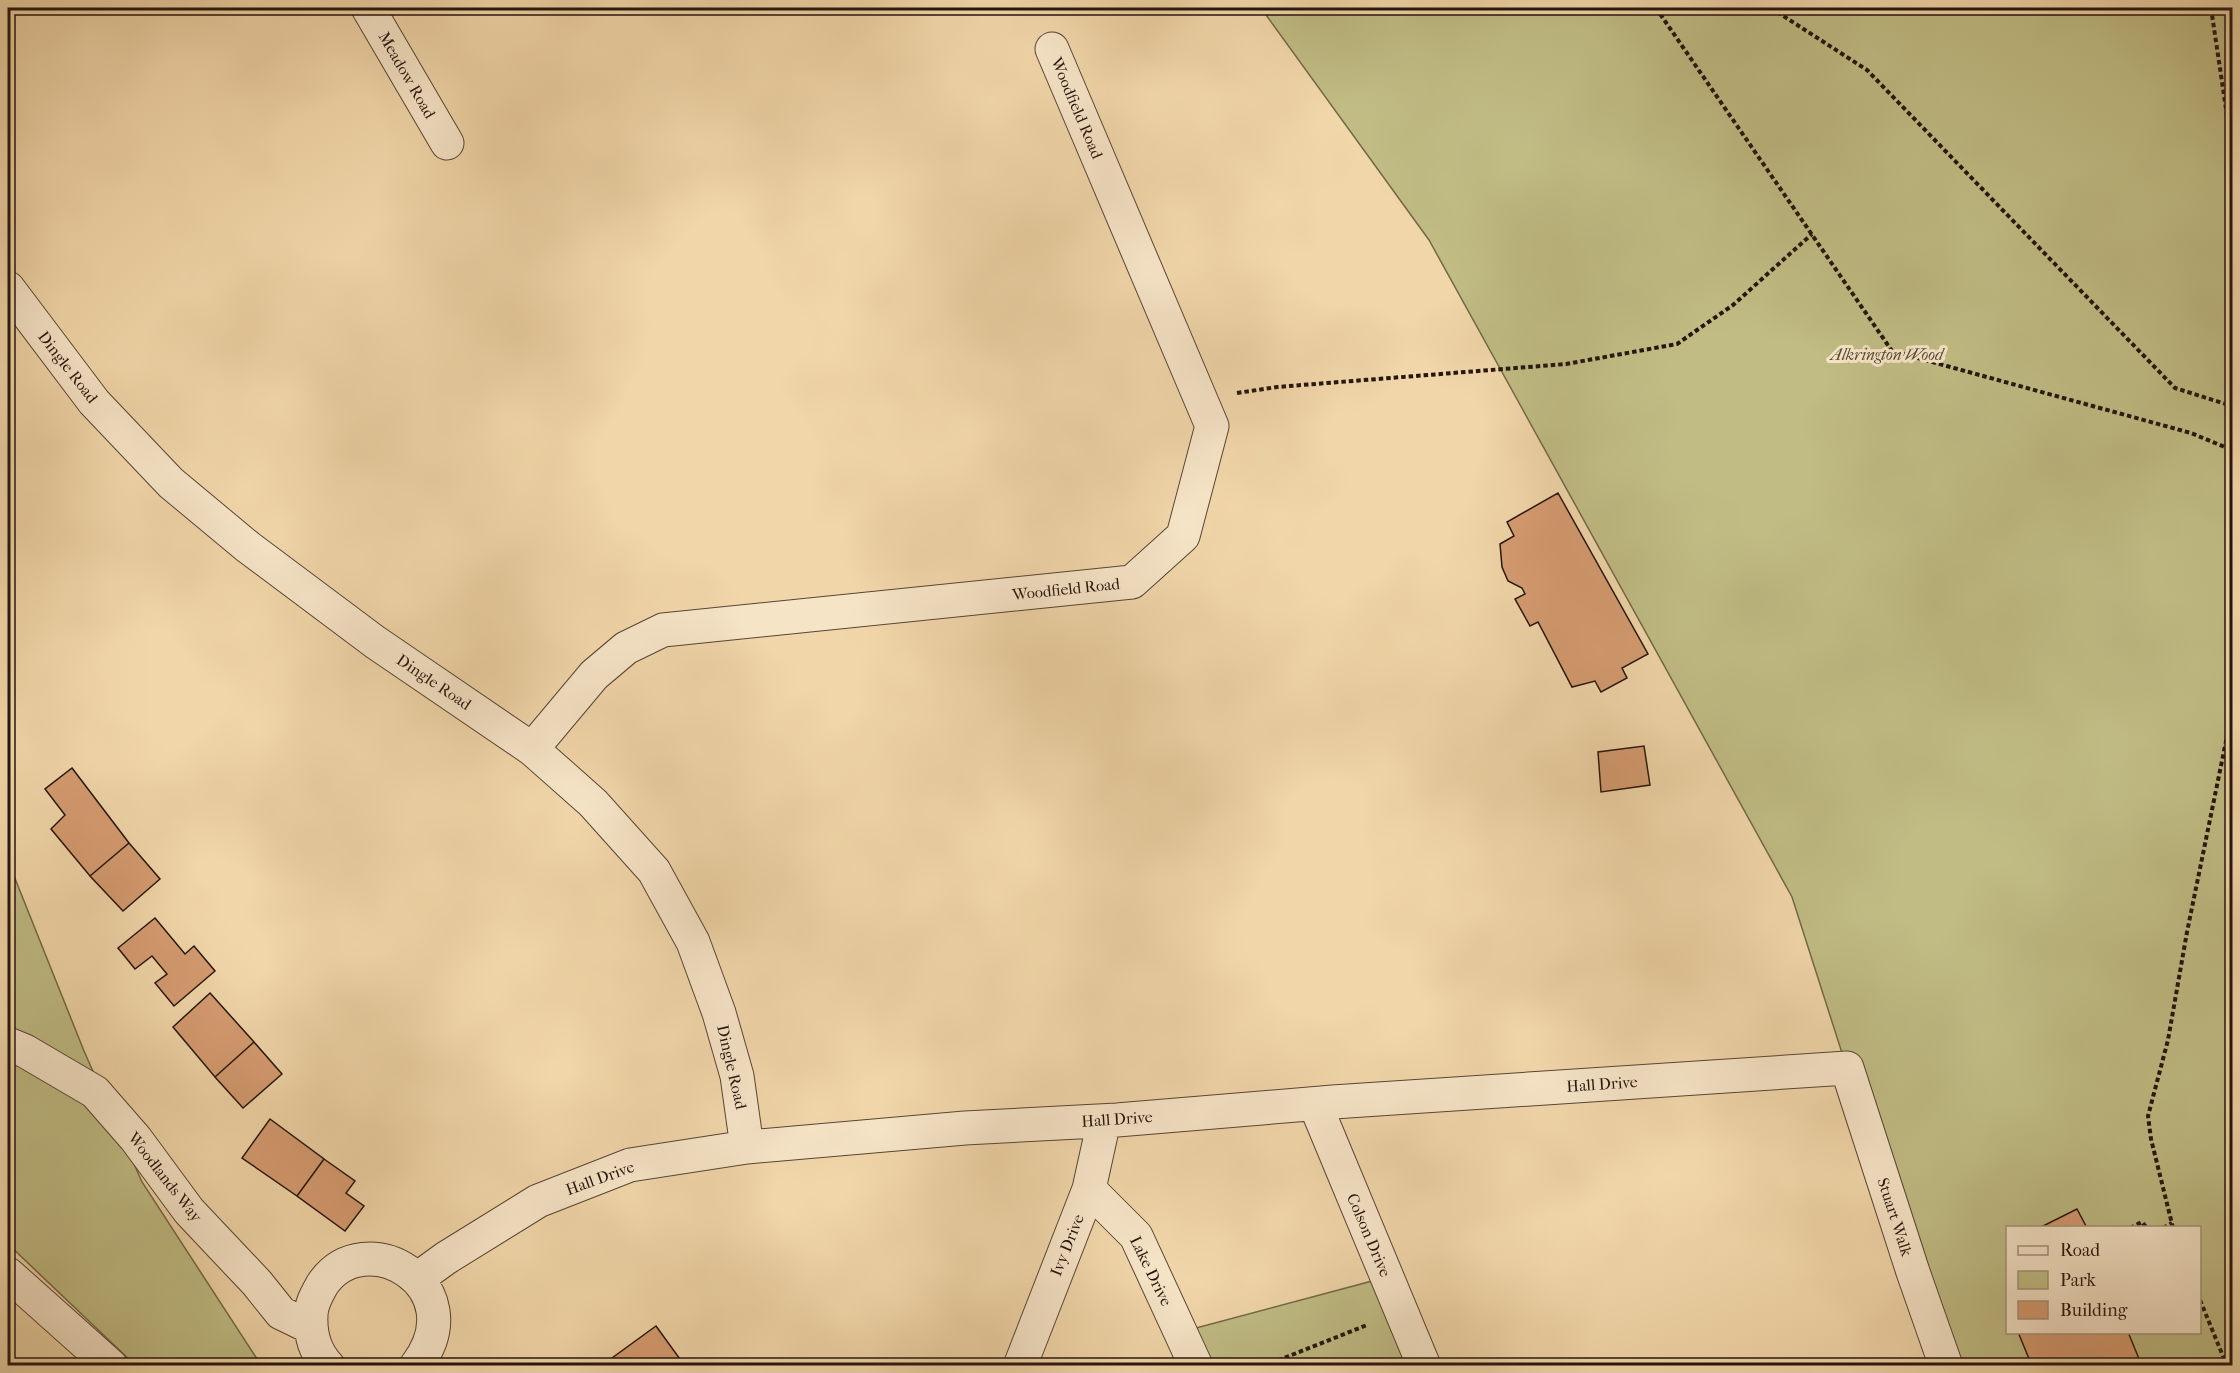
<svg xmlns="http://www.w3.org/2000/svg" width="2240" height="1373" viewBox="0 0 2240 1373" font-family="'IM FELL French Canon',serif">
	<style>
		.green { fill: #c0bc84; stroke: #726848; stroke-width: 1.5; fill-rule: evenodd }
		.building { fill: #d69c71; stroke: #24150d; stroke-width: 1.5 }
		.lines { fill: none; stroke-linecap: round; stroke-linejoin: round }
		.minor-casing { stroke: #574534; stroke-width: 35 }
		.path { stroke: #24150d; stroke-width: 4; stroke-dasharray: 4.5 3; stroke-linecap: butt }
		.minor { stroke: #f6e4c7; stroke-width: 33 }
		.labels { text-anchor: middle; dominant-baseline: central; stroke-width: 6; stroke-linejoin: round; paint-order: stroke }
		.street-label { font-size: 16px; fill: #24150d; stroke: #f6e4c7 }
		.park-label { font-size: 16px; font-style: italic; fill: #534731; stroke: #f6e4c7 }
	</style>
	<rect width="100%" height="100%" fill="#f1d6a9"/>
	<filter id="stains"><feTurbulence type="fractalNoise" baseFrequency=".00333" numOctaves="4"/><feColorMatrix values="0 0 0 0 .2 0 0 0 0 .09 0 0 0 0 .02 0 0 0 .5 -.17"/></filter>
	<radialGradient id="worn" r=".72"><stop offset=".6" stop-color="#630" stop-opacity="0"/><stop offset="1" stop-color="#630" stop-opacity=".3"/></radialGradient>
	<path class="green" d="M 1261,8 L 2232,8 L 2232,1365 L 1947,1365 L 1893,1212 L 1792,897 L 1429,240 ZM 2008,1228 L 2200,1228 L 2200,1332 L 2008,1332 Z
		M 8,861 L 84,1051 L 142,1182 L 261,1365 L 135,1365 L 8,1244 Z
		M 1376,1280 L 1415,1365 L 1196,1365 L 1181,1332 Z"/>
	<path class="building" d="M 1558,493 L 1648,654 L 1622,668 L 1627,678 L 1601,692 L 1595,681 L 1572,687 L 1538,622 L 1530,626 L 1515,599 L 1525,594 L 1522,588 L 1508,581 L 1502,567 L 1500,544 L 1514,536 L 1507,522 Z
		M 1644,746 L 1650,785 L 1601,792 L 1598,752 Z
		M 72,768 L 129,843 L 90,876 L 51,829 L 65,815 L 45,789 Z
		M 129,843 L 160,879 L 123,911 L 90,876 Z
		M 155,918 L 185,954 L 194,946 L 215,971 L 174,1006 L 155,983 L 167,974 L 152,956 L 135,969 L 118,948 Z
		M 210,993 L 254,1042 L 215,1077 L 173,1027 Z
		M 254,1042 L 282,1074 L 243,1108 L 215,1077 Z
		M 270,1119 L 324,1159 L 297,1196 L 242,1158 Z
		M 324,1159 L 355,1181 L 346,1193 L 364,1206 L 345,1231 L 297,1196 Z
		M 2077,1209 L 2087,1228 L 2039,1228 Z
		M 656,1326 L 685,1366 L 601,1366 Z
		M 2018,1332 L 2128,1332 L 2142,1366 L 2032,1366 Z"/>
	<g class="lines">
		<g class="minor-casing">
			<path id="minor" d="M 368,8 L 447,143
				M 8,288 L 94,402 L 171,483 L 248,547 L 375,642 L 532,749 L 593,803 L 654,871 L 693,942 L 719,1013 L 737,1076 L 747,1147
				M 532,749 L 594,675 L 626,648 L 663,630 L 1132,582 L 1183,536 L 1212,426 L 1052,49
				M 8,1044 L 25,1051 L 95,1092 L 136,1139 L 189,1211 L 257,1283 L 281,1313 L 310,1327
				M 1315,1104 L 1424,1366
				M 1089,1189 L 1136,1236 L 1196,1366
				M 8,1274 L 111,1366
				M 417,1279 L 446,1258 L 538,1201 L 630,1165 L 747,1147 L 965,1128 L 1117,1120 L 1333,1102 L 1847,1068 L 1913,1272 L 1946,1366
				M 328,1366 C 314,1351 310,1334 311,1315 C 311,1304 317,1294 322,1285 C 364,1221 477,1286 416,1366
				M 1020,1366 L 1089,1189 L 1104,1121"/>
		</g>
		<path class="path" d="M 1656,8 L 1892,351 L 2191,433 L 2232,450
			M 1771,8 L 1867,70 L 2175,388 L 2232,406
			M 2211,8 L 2232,149
			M 1237,393 L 1277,387 L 1566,364 L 1677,344 L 1733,305 L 1812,234
			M 2130,1228 L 2142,1222 L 2147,1228
			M 2163,1228 L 2172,1223
			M 2173,1228 L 2151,1139 L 2148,1116 L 2168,1040 L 2187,932 L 2232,712
			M 2200,1300 L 2227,1366
			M 1264,1366 L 1367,1325"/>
		<use href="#minor" class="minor"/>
	</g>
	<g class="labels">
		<g class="street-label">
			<text transform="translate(407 75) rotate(60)">Meadow Road</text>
			<text transform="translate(1077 108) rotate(67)">Woodfield Road</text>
			<text transform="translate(68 367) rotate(52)">Dingle Road</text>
			<text transform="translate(1066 589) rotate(-6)">Woodfield Road</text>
			<text transform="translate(434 682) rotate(34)">Dingle Road</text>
			<text transform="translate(732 1067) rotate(77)">Dingle Road</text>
			<text transform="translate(1602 1084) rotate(-4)">Hall Drive</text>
			<text transform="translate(1117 1119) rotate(-4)">Hall Drive</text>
			<text transform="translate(165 1177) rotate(52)">Woodlands Way</text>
			<text transform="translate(600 1178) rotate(-20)">Hall Drive</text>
			<text transform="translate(1895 1217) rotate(72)">Stuart Walk</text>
			<text transform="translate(1369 1235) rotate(67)">Colson Drive</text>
			<text transform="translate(1067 1245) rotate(-68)">Ivy Drive</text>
			<text transform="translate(1151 1271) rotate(64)">Lake Drive</text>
		</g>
		<g class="park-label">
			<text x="1887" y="354">Alkrington Wood</text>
		</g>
	</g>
	<rect width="2240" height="1373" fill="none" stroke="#f1d6a9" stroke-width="30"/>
	<rect x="9" y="9" width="2222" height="1355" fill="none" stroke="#24150d" stroke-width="3"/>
	<rect x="15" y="15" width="2210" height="1343" fill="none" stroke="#24150d" stroke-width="1.5"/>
	<rect x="2006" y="1226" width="195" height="108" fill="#f6e4c7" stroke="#a2917d" stroke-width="1.5"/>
	<rect x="2018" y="1246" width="30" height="9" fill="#f6e4c7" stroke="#a2917d" stroke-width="1.5"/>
	<text x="2060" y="1256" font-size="18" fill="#24150d">Road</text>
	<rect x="2018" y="1271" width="30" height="18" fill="#c0bc84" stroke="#a2917d" stroke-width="1.5"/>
	<text x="2060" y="1286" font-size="18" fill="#24150d">Park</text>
	<rect x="2018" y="1301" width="30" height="18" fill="#d69c71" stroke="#a2917d" stroke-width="1.5"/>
	<text x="2060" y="1316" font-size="18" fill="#24150d">Building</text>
	<rect width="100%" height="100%" filter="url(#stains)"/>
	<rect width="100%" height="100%" fill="url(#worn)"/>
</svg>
